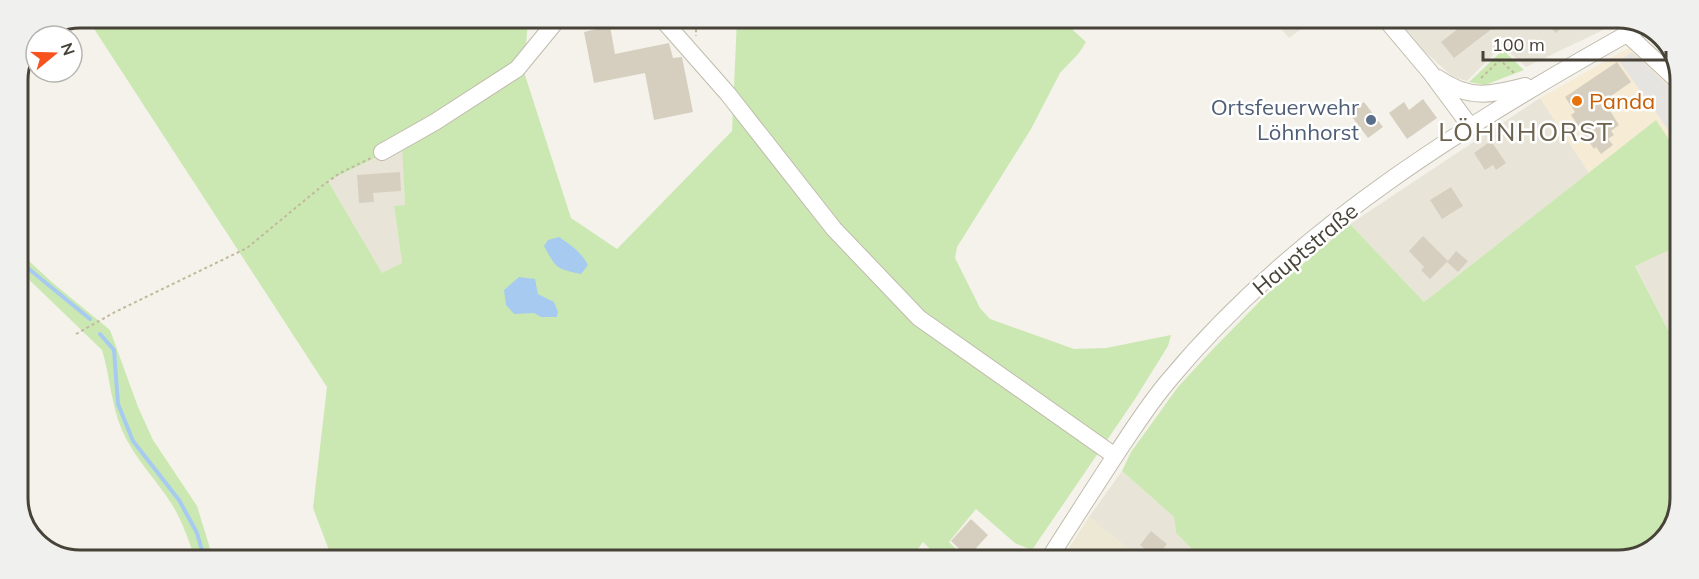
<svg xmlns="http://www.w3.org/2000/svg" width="1699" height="579" viewBox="0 0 1699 579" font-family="Mulish,sans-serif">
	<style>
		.residential { fill: #e8e5d8 }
		.commercial { fill: #f6ebd5 }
		.education { fill: #ede8d4 }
		.green { fill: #cbe8b3; fill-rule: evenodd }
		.parking { fill: #e6e4e1 }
		.water { fill: #a7cbf0 }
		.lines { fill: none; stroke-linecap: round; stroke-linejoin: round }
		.stream { stroke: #a7cbf0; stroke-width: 4 }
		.building { fill: #d6cfbf }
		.minor-casing { stroke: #c0bbac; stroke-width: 18 }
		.path { stroke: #c2b89d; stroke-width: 2; stroke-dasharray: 3 3; stroke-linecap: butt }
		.minor { stroke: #fff; stroke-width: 16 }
		.food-dot { fill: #e8710a; stroke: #fff; stroke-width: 2 }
		.service-dot { fill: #5c6f8a; stroke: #fff; stroke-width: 2 }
		.labels { text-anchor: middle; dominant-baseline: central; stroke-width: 5; stroke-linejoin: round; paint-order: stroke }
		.food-label { font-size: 22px; fill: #c56008; stroke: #fff; text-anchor: start }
		.service-label { font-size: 22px; fill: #4e5e75; stroke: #fff; text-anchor: end }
		.street-label { font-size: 22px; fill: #484338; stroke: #fff }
		.quarter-label { font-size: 26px; letter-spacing: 1.5px; fill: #6b624f; stroke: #fff }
		.rim { fill: none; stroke: #484338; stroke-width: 3 }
	</style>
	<rect width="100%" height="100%" fill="#f4f2ea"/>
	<path class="residential" d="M 1274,20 L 1312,21 L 1289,38 Z
		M 1399,21 L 1622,21 L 1526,67 L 1502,46 L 1467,81 L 1453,77 L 1424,51 Z
		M 1540,98 L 1589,173 L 1424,302 L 1350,224 Z
		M 403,145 L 405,206 L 394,207 L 402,263 L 382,274 L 328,181 Z
		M 1680,245 L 1679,351 L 1635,265 Z
		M 1122,471 L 1174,517 L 1176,533 L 1203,560 L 1142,560 L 1089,517 Z"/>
	<path class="commercial" d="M 1630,47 L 1681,93 L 1680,152 L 1672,144 L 1656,120 L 1589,173 L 1540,98 Z"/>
	<path class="education" d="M 1089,517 L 1142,560 L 1061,560 Z"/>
	<path class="green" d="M 87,18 L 528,19 L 524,72 L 571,218 L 617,249 L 732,131 L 737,19 L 1062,20 L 1086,42 L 1079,53 L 1060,73 L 1031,129 L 957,247 L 955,258 L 980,308 L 990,319 L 1074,349 L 1106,348 L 1171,335 L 1168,346 L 1135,399 L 1032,550 L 1015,543 L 976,509 L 949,542 L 967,560 L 941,560 L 923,542 L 914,554 L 916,556 L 914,560 L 332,558 L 313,508 L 327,387 ZM 402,145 L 405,205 L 394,206 L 402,263 L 382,273 L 328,181 Z
		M 1655,33 L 1668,42 L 1678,68 L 1647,38 Z
		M 1503,50 L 1524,70 L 1485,85 L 1469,82 Z
		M 1656,120 L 1672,144 L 1680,152 L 1680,245 L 1635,266 L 1679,351 L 1678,518 L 1656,548 L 1619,561 L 1203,560 L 1176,533 L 1174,517 L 1122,471 L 1131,452 L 1178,387 L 1212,350 L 1265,296 L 1350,224 L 1424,302 Z
		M 18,251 L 54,284 L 110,330 L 138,407 L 153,440 L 197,506 L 213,558 L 195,558 C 188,539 182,520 171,503 C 155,478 134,458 122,430 C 111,405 110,376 102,350 L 18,269 Z"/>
	<path class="parking" d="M 1632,52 L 1681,98 L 1680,144 L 1672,135 L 1619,61 Z"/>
	<path class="water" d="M 559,237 C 571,245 581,252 588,265 L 581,274 C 556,269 556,268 544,246 L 548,240 Z
		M 519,277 L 535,279 L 538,294 L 554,302 L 558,312 L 557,317 L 541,317 L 534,313 L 514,314 L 506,305 L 504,290 Z"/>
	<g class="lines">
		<path class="stream" d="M 18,260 L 90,319
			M 100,334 L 114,350 L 118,404 L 133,441 L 179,500 L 197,533 L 204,558"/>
	</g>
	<path class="building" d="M 1468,21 L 1502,21 L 1454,58 L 1441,42 Z
		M 1544,21 L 1568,21 L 1556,33 Z
		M 610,26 L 615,54 L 669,43 L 673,58 L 682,57 L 693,112 L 654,120 L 645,73 L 594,83 L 584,32 Z
		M 1617,62 L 1631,82 L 1604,101 L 1619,125 L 1611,131 L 1614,135 L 1608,139 L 1613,145 L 1601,154 L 1596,147 L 1594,149 L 1571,115 L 1575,112 L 1565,97 Z
		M 1423,99 L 1437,118 L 1407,139 L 1389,113 L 1404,102 L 1409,110 Z
		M 1364,102 L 1383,127 L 1368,138 L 1349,113 Z
		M 1491,141 L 1506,163 L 1496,170 L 1493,165 L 1485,170 L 1474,153 Z
		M 400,172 L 401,191 L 373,193 L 374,202 L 359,203 L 357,175 Z
		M 1451,187 L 1463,206 L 1442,219 L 1430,200 Z
		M 1423,236 L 1448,261 L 1456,251 L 1468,261 L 1458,272 L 1447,262 L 1430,279 L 1421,270 L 1424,267 L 1409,251 Z
		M 971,519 L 988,535 L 968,557 L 951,541 Z
		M 1151,531 L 1167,544 L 1156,558 L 1140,545 Z"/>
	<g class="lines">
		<g class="minor-casing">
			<path id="minor" d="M 662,19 L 728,94 L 834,229 L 919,318 L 1115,456
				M 1387,21 L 1430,72 L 1470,126
				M 1627,34 L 1681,84
				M 1438,78 C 1469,100 1491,95 1525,86
				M 382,152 L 435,122 L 517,69 L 558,19
				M 1048,560 C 1071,524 1094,488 1117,453 C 1134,428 1150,402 1170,379 C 1296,227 1472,120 1643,25"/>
		</g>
		<path class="path" d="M 690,19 L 696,29 L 696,36
			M 1481,78 L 1500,60 L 1514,73
			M 76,334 L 115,312 L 247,248 L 322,186 L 340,173 L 371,158"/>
		<use href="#minor" class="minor"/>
	</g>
	<circle class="food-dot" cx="1577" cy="101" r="6"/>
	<circle class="service-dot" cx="1371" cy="120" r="6"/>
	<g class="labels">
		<g class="food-label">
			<text x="1589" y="101">Panda</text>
		</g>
		<g class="service-label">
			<text x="1359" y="107">Ortsfeuerwehr<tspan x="1359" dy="25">Löhnhorst</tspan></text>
		</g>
		<g class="street-label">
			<text transform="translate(1305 249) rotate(-40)">Hauptstraße</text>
		</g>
		<g class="quarter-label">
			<text x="1526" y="131">LÖHNHORST</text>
		</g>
	</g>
	<path d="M0 0H1699V579H0ZM80 28H1618A52 52 0 0 1 1670 80V498A52 52 0 0 1 1618 550H80A52 52 0 0 1 28 498V80A52 52 0 0 1 80 28Z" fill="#f0f0ef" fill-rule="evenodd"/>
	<path class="rim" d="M80 28H1618A52 52 0 0 1 1670 80V498A52 52 0 0 1 1618 550H80A52 52 0 0 1 28 498V80A52 52 0 0 1 80 28Z"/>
	<g transform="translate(54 54) rotate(71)"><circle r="28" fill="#ffffff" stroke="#b6b4af" stroke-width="1.5"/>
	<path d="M0-4.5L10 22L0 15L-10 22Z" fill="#f7531e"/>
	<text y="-9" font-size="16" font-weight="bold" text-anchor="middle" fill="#484338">N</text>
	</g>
	<path d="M1483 51v9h183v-9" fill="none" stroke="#484338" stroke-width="3"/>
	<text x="1492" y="51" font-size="18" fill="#484338" stroke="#ffffff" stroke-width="4.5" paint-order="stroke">100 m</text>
</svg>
